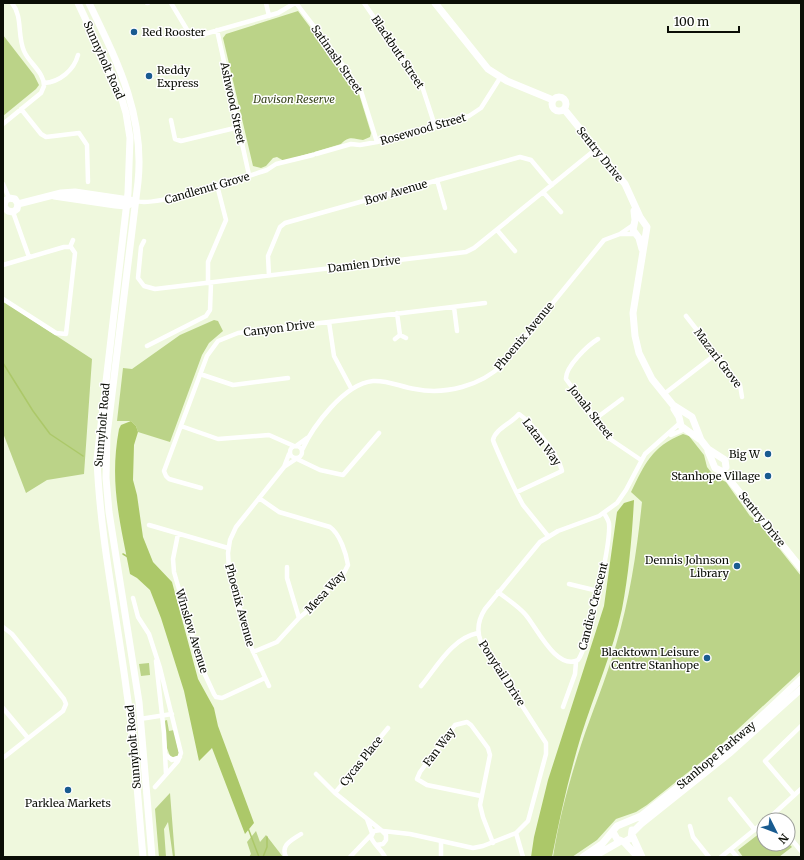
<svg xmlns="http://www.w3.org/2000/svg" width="804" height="860" viewBox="0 0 804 860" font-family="Merriweather,serif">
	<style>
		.green { fill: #bbd388 }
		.water { fill: #acc869 }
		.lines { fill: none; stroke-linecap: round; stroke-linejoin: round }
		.stream { stroke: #acc869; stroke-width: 1.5 }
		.street { stroke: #fff; stroke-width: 4.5 }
		.secondary { stroke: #fff; stroke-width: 7 }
		.primary { stroke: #fff; stroke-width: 7 }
		.poi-dot { fill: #195b90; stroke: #fff; stroke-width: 1.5 }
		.labels { text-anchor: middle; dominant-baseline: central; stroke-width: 3; stroke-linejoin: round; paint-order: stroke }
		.poi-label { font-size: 11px; fill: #0b0e06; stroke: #fff; text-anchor: end }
		.street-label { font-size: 11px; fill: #0b0e06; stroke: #fff }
		.park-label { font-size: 11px; font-style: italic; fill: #344018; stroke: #fff }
	</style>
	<rect width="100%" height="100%" fill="#eff8dd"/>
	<path class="green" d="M 298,11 L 342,70 L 359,94 L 371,133 L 370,137 L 363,140 C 354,139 349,135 341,144 L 284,161 L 277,157 L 273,158 L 266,166 L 261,168 L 253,166 L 223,38 L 226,34 Z
		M 3,35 L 34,75 L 39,85 L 36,89 L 3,116 Z
		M 3,301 L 92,359 L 84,474 L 47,480 L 26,493 L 3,433 Z
		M 214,320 L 218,321 L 223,331 L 209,343 L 202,355 L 170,442 L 138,432 L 136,426 L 131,421 L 117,421 L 123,368 L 132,369 L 180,335 Z
		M 683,434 L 689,436 L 704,455 L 707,467 L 714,476 L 726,482 L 750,516 L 759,523 L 801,576 L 801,671 L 711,754 L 647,805 L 636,812 L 616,819 L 597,840 L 572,857 L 553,857 C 559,819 569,782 581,745 C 592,712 606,679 616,645 C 630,598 637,550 642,502 L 631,492 C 645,464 651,447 683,434 Z
		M 149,663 L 150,675 L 141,676 L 139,664 Z
		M 167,720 L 169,731 L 174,730 L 179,753 L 178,756 L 173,757 L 170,756 L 167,748 L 164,721 Z
		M 170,793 L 175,857 L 173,857 L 168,822 L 164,829 L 166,857 L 159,857 L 155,809 Z
		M 764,830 L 764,844 L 788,843 L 792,847 L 779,857 L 743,857 L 738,850 Z
		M 256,831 L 260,842 L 266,835 L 283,857 L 249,857 L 251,854 L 247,842 Z"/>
	<path class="water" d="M 131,421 L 136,426 L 138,432 L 134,445 L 133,480 L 137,495 L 143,537 L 153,562 L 172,582 L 198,679 L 214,708 L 218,726 L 254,823 L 245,834 L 212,748 L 199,761 L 184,691 L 161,618 L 150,590 L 137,578 L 130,574 C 120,521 109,483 119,429 L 121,425 Z
		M 634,500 C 632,536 629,573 622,609 C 613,652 594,694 581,736 C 569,776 560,816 552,857 L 531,857 L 534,837 L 548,780 L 604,606 L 617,512 L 624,503 Z"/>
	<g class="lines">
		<path class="stream" d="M 3,363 L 33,411 L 50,434 L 83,456
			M 123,554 L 128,557
			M 248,828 L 259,857
			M 263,857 L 267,847 L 267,837"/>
		<path class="street" d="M 147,3 L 148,3
			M 171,3 L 189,33 L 194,37 L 278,13 L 295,3
			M 266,3 L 269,16
			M 296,3 L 333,51 L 361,91 L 377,142
			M 364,3 L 422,86 L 435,126
			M 217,30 L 249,175
			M 44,83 C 60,82 74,70 78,55
			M 21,109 L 41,134 L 46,137 L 79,133 L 87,145 L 88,182
			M 171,120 L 175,139 L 181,141 L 239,127
			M 3,124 L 41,93 L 44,86 C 44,72 29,63 24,51 C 17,35 23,17 12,3
			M 316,154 L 351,144 L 360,145 L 377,142 L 469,116 L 481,108 L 500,78
			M 437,180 L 445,208
			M 3,184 L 9,198
			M 543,192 L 561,212
			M 136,201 C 155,208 242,178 267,170 L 276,164 L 313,155
			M 13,212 L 29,257
			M 497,230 L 515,251
			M 620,234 L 633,225
			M 144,241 L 141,247 L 138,278 L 144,286 L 155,289 L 466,252 L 474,248 L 596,149
			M 70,247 L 73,240
			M 3,265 L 64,247 L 71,247 L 75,253 L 66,334 L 56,333 L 3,299
			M 269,276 L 268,256 L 280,227 L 285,223 L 520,157 L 531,160 L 552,185
			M 208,283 L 208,262 L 226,220 L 217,185
			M 454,307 L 457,331
			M 397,313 L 400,335
			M 686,316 L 740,385 L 742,397
			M 329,322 L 334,356 L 351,388
			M 395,339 L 400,335 L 406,338
			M 598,339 C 588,345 565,367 566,379 L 610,439 L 641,460
			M 147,346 L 206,316 L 210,310 L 211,283
			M 200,374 L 233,385 L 288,378
			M 664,394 L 716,354
			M 595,419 L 622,399
			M 181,426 L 218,439 L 269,435 L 294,446
			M 671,435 L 685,429
			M290 452a6 6 0 1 1 12 0a6 6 0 1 1-12 0Z
			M 296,446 L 307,438
			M 302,450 C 313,426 344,384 373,381 C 388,380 401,387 415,389 C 445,395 481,386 503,364 L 604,240 L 620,234 L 635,234
			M 297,459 L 320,470 L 343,475 L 379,433
			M 284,467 L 296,459
			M 201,488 L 169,479 L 166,476 L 164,471 L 207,356 L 218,341 L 238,333 L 485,303
			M 517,492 L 562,471 C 559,456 532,423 519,414 C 512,423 495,429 493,440 L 494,443 C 503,464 512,485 523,505 L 548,536
			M 259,498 L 279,512 L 330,527 C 340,534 346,553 348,565 L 344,573 L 305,613 L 299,618
			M 149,525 L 228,548
			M 178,534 L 173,559 L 174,572 L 201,666 L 214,694 L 216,697 L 222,698 L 265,678
			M 569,584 L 598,591
			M 498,592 C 507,599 518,606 525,614 C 536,626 556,671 578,660 C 588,647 611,543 609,524 C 609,521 606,517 604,513
			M 133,598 L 138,617 L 149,634 L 160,668 L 181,753 L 178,761 L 155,787
			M 3,627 L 12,634 L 64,699 L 66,704 L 63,711 L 3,758
			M 253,652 L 277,642 L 299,618 L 287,578 L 287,567
			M 156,661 L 164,733 L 166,774
			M 269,686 L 251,647 L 229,570 L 228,553 L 230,540 L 236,527 L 284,467 L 289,454
			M 421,686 C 437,667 452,638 478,633
			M 563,707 L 575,674 L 576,662
			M 3,708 L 28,738
			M 140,719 L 172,714
			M 166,755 L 172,760 L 180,757
			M 316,774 L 335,793 L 381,830
			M 335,793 L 388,728
			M 794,795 L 765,761 L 801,726
			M 481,796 L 427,785 L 417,779 L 420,772 L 455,725 L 467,722 L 471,725 L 488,748 L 490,755 L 480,805 L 483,817 L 493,843
			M 730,799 L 755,830
			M 367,819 L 372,833
			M 767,820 L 801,789
			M 690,826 L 693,837 L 709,857
			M 383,831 L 410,834 L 473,848 L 483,846 L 516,833 L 528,821 L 546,754 L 546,743 L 481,642 C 476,630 478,620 485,609 L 540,542 L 558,531 L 599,516 L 617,503 L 626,490 L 645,454 L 680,423
			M 516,833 L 523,857
			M 788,835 L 801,851
			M 376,845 L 383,844 L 386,840 L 386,835 L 381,830 L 374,831 L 371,837 C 373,844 381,849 385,857
			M 731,850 L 737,857
			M 286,857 C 280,845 292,840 301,834
			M 350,857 L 371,835
			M 441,857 L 441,842
			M 721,857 L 764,822"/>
		<path class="secondary" d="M 435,3 L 488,69 L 507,81 L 553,100
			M552 104a7 7 0 1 1 14 0a7 7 0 1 1-14 0Z
			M 564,109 L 625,184 L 640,217 L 647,227 L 633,313 L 635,336 L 639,353 L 652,379 L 673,405 L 692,417 L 701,440 L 708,449 L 725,460 L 726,467
			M 54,196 L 115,205 L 126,206 L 132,203
			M 18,204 L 61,193 L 75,192 L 136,201
			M 4,207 L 5,201 L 9,198 L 15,199 L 18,204
			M 4,207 L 8,211 L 13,212 L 17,209 L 18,204
			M 634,211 L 635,220 L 633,230 L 639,238 L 642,249
			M 674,409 L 679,417 L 681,426 L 699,439
			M 708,451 L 715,468 L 721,471 L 728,478 L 801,568
			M 613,832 L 617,839 L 624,842 L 631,838 L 632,830
			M 632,833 L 641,824 L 731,752 L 801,689
			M 632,835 L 642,857
			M 624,842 L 638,857
			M 583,857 L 602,844 L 617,826 L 641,816 L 693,775 L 750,727 L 801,679
			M 593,857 L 621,841"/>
		<path class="primary" d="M 78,3 L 120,93 L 126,113 L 130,138 L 128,193 L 97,459 C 100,537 117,616 127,694 C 135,748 138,803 143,857
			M 89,3 C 117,61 145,115 138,182 L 107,435 L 106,478 L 109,512 L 139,702 L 152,857"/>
	</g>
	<g class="poi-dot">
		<circle cx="134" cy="32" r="4"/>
		<circle cx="149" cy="76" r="4"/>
		<circle cx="768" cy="454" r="4"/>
		<circle cx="768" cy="476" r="4"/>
		<circle cx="737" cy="566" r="4"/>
		<circle cx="707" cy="658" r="4"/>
		<circle cx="68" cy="790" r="4"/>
	</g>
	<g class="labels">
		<g class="poi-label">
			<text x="142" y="32" text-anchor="start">Red Rooster</text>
			<text x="157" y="70" text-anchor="start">Reddy<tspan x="157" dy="13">Express</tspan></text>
			<text x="760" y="454">Big W</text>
			<text x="760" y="476">Stanhope Village</text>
			<text x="729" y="560">Dennis Johnson<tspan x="729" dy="13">Library</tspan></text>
			<text x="699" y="652">Blacktown Leisure<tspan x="699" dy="13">Centre Stanhope</tspan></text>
			<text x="68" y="803" text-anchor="middle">Parklea Markets</text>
		</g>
		<g class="street-label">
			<text transform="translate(398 52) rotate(56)">Blackbutt Street</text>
			<text transform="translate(337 59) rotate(55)">Satinash Street</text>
			<text transform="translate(104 60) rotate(66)">Sunnyholt Road</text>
			<text transform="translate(233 103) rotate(78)">Ashwood Street</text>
			<text transform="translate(423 129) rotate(-16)">Rosewood Street</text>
			<text transform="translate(600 154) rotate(51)">Sentry Drive</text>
			<text transform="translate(207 188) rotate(-16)">Candlenut Grove</text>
			<text transform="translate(396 192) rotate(-16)">Bow Avenue</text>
			<text transform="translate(364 264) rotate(-7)">Damien Drive</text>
			<text transform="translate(279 328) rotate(-7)">Canyon Drive</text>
			<text transform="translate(524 336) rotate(-50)">Phoenix Avenue</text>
			<text transform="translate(718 358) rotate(53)">Mazari Grove</text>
			<text transform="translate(591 412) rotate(52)">Jonah Street</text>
			<text transform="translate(102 425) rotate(-85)">Sunnyholt Road</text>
			<text transform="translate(542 442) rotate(53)">Latan Way</text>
			<text transform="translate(762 519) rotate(51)">Sentry Drive</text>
			<text transform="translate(325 592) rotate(-47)">Mesa Way</text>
			<text transform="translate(240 605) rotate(75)">Phoenix Avenue</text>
			<text transform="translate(593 606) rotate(-76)">Candice Crescent</text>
			<text transform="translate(192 631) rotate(73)">Winslow Avenue</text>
			<text transform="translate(502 673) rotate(57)">Ponytail Drive</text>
			<text transform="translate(133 747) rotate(-95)">Sunnyholt Road</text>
			<text transform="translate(439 747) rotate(-53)">Fan Way</text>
			<text transform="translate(716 755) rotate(-40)">Stanhope Parkway</text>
			<text transform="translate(361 761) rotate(-51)">Cycas Place</text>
		</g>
		<g class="park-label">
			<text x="294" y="99">Davison Reserve</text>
		</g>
	</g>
	<rect width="804" height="860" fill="none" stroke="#0b0e06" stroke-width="8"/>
	<g transform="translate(776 832) rotate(132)"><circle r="19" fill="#ffffff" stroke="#9d9f9b"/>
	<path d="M0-3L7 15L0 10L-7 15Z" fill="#195b90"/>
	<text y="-6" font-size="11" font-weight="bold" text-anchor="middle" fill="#0b0e06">N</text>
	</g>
	<path d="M668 26v6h71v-6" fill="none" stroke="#0b0e06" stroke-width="2"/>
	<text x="674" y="26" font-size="12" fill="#0b0e06" stroke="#ffffff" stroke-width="3" paint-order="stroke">100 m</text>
</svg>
